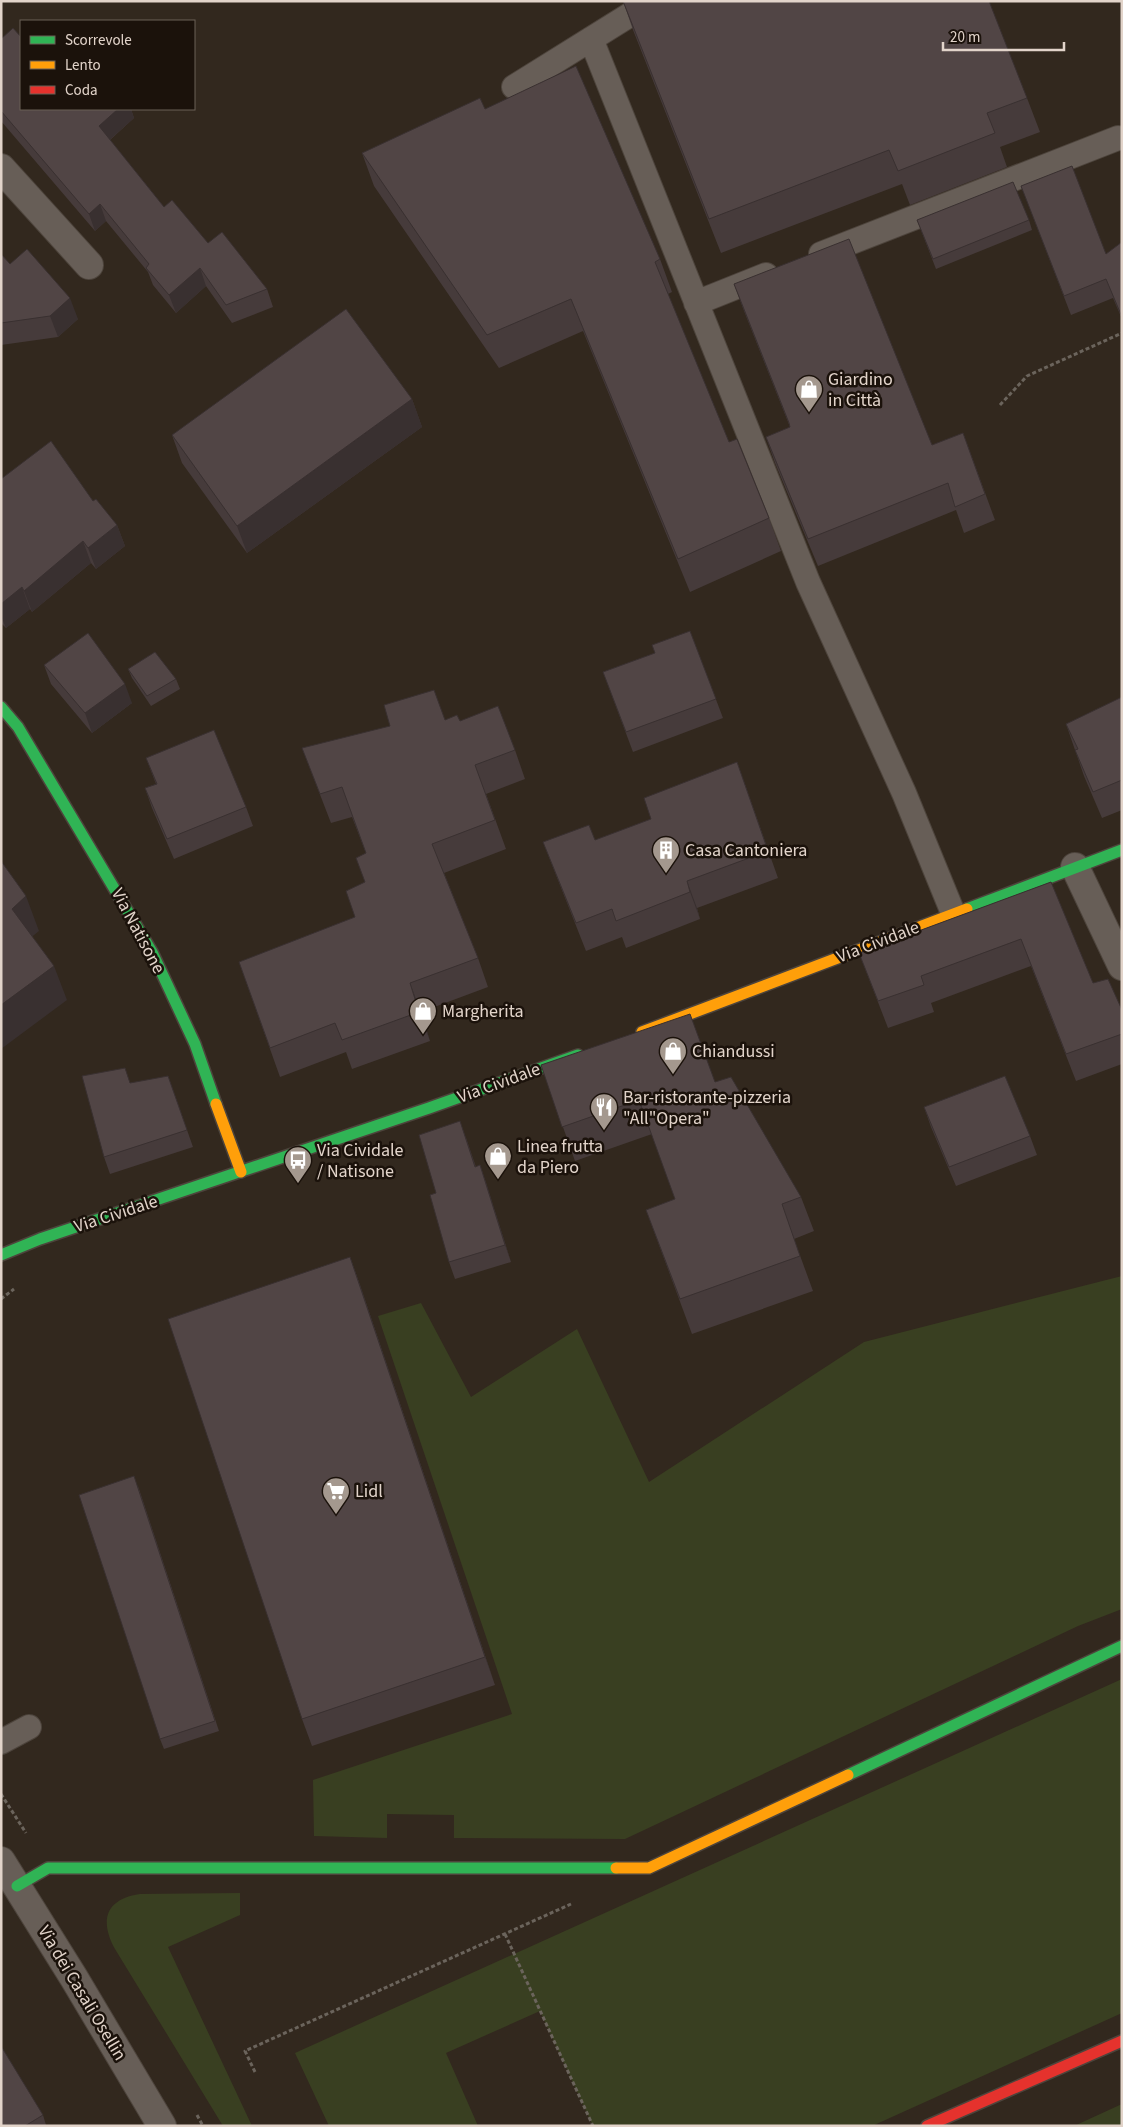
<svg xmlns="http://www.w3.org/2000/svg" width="1123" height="2127" viewBox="0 0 1123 2127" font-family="'Source Sans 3',sans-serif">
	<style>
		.green { fill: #393f21 }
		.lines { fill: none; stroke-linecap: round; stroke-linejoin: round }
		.lane-casing { stroke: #4d443c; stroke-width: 26 }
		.street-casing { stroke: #4d443c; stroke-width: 30 }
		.fast-casing { stroke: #4d443c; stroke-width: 14 }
		.slow-casing { stroke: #4d443c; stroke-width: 14 }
		.jam-casing { stroke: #4d443c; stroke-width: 14 }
		.path { stroke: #6b645c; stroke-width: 3; stroke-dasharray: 4 2.5; stroke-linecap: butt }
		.lane { stroke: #675e57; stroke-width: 24 }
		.street { stroke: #675e57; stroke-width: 28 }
		.fast { stroke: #30b455; stroke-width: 11 }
		.slow { stroke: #ff9f0a; stroke-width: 11 }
		.jam { stroke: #e5322d; stroke-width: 11 }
		.wall { fill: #463b3b }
		.shaded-wall { fill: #393030 }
		.building { fill: #514545; stroke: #393030 }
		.labels { text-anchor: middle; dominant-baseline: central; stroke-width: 5; stroke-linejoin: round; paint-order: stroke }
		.poi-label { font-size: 18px; fill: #e2d4ca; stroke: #1b120b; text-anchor: start }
		.street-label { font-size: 18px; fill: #e2d4ca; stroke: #1b120b }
	</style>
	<rect width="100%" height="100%" fill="#32281e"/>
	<path class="green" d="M 1122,1276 L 1122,1609 L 1078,1626 L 625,1839 L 454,1838 L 454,1815 L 387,1814 L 387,1838 L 314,1836 L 313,1780 L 512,1714 L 378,1316 L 421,1303 L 471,1397 L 577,1329 L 649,1482 L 864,1342 Z
		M 1122,1679 L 1122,2013 L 872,2126 L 593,2126 L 540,2011 L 446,2053 L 478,2126 L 329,2126 L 295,2053 Z
		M 240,1893 L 240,1915 L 168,1947 L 252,2126 L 223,2126 L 115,1949 C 99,1920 106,1899 140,1894 Z
		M 1122,2104 L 1122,2126 L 1074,2126 Z"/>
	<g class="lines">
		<g class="lane-casing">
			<path id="lane" d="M 591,39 L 808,582 L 904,793 L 953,913
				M 514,87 L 652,1
				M 821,254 L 1118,138
				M 696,303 L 766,275
				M 1,1742 L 29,1727"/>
		</g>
		<g class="street-casing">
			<path id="street" d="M 1,168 L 89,265
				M 1075,867 L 1122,966
				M 1,1861 L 74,1978 L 162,2126"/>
		</g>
		<g class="fast-casing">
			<path id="fast" d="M 1,707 L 18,727 L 152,952 L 195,1044 L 216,1104
				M 967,909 L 1122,850
				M 1,1255 L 40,1239 L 429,1108 L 578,1055
				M 848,1775 L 1122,1646
				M 17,1886 L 48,1868 L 616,1868"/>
		</g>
		<g class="slow-casing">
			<path id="slow" d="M 642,1032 L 967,909
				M 216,1104 L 241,1172
				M 616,1868 L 649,1868 L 848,1775"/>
		</g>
		<g class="jam-casing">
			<path id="jam" d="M 927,2126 L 1122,2041"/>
		</g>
		<path class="path" d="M 1000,405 L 1027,376 L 1122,333
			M 1,1299 L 14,1289
			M 1,1794 L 26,1833
			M 505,1934 L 593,2126
			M 255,2072 L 245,2051 L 571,1904
			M 197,2115 L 203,2126"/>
		<use href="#lane" class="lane"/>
		<use href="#street" class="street"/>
		<use href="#fast" class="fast"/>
		<use href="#slow" class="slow"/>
		<use href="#jam" class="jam"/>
	</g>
	<path class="wall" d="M 623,1 L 1027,98 L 1040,132 L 1000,147 L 1007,167 L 910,205 L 902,184 L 721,253 L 633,30 Z
		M 1,39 L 21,109 L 131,109 L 134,118 L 110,140 L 164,207 L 208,243 L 267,289 L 273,307 L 232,323 L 206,286 L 176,313 L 153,285 L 148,272 L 106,221 L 95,231 L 1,121 Z
		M 485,109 L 660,259 L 672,292 L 668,294 L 729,442 L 769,518 L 781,551 L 690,592 L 583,331 L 499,368 L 374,186 L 362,153 Z
		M 1021,186 L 1106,254 L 1122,242 L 1122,319 L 1113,298 L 1071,315 Z
		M 917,220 L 1029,220 L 1032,230 L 936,269 Z
		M 1,254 L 10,264 L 78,319 L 58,337 L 1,345 Z
		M 734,284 L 932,445 L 963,433 L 995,520 L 964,533 L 956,510 L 818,566 L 775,463 L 766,437 L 790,427 L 744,311 Z
		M 412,399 L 422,427 L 247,553 L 182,463 L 172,435 Z
		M 1,479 L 93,501 L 117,525 L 125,546 L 96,569 L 91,563 L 32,612 L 30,609 L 6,628 L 1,623 Z
		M 690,631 L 723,718 L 633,752 L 603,672 L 655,653 Z
		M 44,665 L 132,703 L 92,733 L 51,684 Z
		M 128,669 L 176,679 L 180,689 L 151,706 L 132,678 Z
		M 1122,697 L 1122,810 L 1102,818 L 1084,776 L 1066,724 Z
		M 445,720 L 460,721 L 515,750 L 525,779 L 486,794 L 506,849 L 444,873 L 478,958 L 488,987 L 421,1012 L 430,1041 L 352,1069 L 346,1052 L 280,1077 L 239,962 L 355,917 L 365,882 L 366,853 L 352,817 L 331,823 L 302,748 Z
		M 146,758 L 246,807 L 253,826 L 174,859 L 152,808 L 145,788 L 156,784 Z
		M 737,762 L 778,878 L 697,908 L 700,919 L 626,948 L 622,937 L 586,951 L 543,842 L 595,840 L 651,819 Z
		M 1051,882 L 1093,983 L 1122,1010 L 1122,1064 L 1076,1081 L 1031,966 L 931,1003 L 934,1012 L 888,1028 L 859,953 Z
		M 541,1065 L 715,1082 L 801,1197 L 814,1231 L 794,1239 L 813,1291 L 692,1334 L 646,1210 L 675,1199 L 652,1134 L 575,1161 Z
		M 168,1076 L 193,1147 L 110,1174 L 104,1157 Z
		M 924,1107 L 1030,1136 L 1037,1155 L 956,1186 L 931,1127 Z
		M 466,1138 L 476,1167 L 480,1165 L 511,1262 L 455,1279 L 449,1262 L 436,1193 Z
		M 350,1257 L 360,1285 L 495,1685 L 312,1746 L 302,1719 Z
		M 138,1486 L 219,1731 L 164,1749 L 160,1739 Z
		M 43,2115 L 46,2125 L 45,2126 L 1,2126 Z"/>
	<path class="shaded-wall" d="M 118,109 L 131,109 L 134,118 L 105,144 L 99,126 Z
		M 100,204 L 106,221 L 95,231 L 89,214 Z
		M 200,268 L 206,286 L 176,313 L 169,295 Z
		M 70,298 L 78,319 L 58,337 L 50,316 Z
		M 412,399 L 422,427 L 247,553 L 237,526 Z
		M 117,525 L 125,546 L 96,569 L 88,548 Z
		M 83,541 L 91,563 L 32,612 L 24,591 Z
		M 22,587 L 30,609 L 6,628 L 1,616 L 1,604 Z
		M 125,684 L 132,703 L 92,733 L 85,713 Z
		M 687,881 L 697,908 L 700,919 L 690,892 Z
		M 26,896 L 39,931 L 24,943 L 12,909 Z
		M 54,966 L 67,1000 L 1,1049 L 1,1005 Z
		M 410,983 L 421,1012 L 430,1041 L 419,1012 Z
		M 460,1121 L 466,1138 L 481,1184 L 475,1167 Z
		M 480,1165 L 486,1182 L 511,1262 L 505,1245 Z
		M 350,1257 L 360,1285 L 495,1685 L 485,1657 Z"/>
	<path class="building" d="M 623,1 L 989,1 L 1027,98 L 987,113 L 995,133 L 898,171 L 889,150 L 709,219 Z
		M 13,28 L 21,37 L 21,109 L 118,109 L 99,126 L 164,207 L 172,200 L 208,243 L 222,232 L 267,289 L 226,305 L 200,268 L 169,295 L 146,268 L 149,264 L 100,204 L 89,214 L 1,111 L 1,39 Z
		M 576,66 L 660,259 L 655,262 L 729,442 L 737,439 L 769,518 L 678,559 L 571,299 L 487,335 L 362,153 L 480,98 L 485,109 Z
		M 1072,166 L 1106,254 L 1122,242 L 1122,317 L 1106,279 L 1064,296 L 1021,186 Z
		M 1013,182 L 1029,220 L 933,259 L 917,220 Z
		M 849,239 L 932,445 L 963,433 L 985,494 L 955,507 L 948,483 L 808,539 L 766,437 L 790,427 L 789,423 L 734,284 Z
		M 27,249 L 70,298 L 50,316 L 1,323 L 1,254 L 10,264 Z
		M 346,309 L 412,399 L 237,526 L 172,435 Z
		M 51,441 L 93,501 L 96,499 L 117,525 L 88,548 L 83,541 L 24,591 L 22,587 L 1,604 L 1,479 Z
		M 690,631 L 716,699 L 626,732 L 603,672 L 655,653 L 652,645 Z
		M 88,633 L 125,684 L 85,713 L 44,665 Z
		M 155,652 L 176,679 L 147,696 L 128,669 Z
		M 434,690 L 445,720 L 457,715 L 460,721 L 498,706 L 515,750 L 475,765 L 495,820 L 432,844 L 478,958 L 410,983 L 419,1012 L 342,1040 L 335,1023 L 270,1048 L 239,962 L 355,917 L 346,891 L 365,882 L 356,858 L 366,853 L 342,787 L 320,794 L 302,748 L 390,726 L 384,705 Z
		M 1122,697 L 1122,780 L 1093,792 L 1075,750 L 1078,749 L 1066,724 Z
		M 214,730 L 246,807 L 167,839 L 145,788 L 157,784 L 146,758 Z
		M 737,762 L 768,851 L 687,881 L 690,892 L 616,921 L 612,909 L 576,923 L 543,842 L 589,825 L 595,840 L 651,819 L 644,798 Z
		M 1,861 L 26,896 L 12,909 L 54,966 L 1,1005 Z
		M 1051,882 L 1093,983 L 1108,979 L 1122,1010 L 1122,1034 L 1066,1054 L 1021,939 L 921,976 L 924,985 L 878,1001 L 859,953 Z
		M 690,1014 L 715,1082 L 731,1077 L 801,1197 L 782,1204 L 800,1256 L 680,1299 L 646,1210 L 675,1199 L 639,1100 L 562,1127 L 541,1065 Z
		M 125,1068 L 130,1083 L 168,1076 L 187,1130 L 104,1157 L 82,1076 Z
		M 1005,1076 L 1030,1136 L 949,1167 L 924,1107 Z
		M 460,1121 L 475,1167 L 480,1165 L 505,1245 L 449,1262 L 430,1195 L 436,1193 L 419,1135 Z
		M 350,1257 L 485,1657 L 302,1719 L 168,1319 Z
		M 134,1476 L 215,1721 L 160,1739 L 79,1495 Z
		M 1,2046 L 43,2115 L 25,2126 L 1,2126 Z"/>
	<defs>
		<g id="shop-pin" transform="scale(1.4375)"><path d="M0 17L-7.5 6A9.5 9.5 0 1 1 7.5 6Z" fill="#a4988e" stroke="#1b120b"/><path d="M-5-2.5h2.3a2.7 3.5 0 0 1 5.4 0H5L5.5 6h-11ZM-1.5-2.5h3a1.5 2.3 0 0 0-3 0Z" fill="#fff"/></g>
		<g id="building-pin" transform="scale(1.4375)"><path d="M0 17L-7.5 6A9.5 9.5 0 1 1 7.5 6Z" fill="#a4988e" stroke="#1b120b"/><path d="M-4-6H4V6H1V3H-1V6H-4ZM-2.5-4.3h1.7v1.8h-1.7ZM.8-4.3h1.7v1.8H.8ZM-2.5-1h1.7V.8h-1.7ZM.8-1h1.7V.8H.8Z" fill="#fff"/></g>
		<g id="restaurant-pin" transform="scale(1.4375)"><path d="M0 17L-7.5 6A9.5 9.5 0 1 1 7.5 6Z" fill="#a4988e" stroke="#1b120b"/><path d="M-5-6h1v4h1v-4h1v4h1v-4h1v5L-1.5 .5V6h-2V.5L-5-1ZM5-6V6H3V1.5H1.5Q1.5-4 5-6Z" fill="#fff"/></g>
		<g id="bus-pin" transform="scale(1.4375)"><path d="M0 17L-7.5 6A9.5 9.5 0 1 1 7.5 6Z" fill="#a4988e" stroke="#1b120b"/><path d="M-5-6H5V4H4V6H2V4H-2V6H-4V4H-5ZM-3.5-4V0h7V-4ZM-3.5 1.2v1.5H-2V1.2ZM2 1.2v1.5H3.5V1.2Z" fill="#fff"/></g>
		<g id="supermarket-pin" transform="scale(1.4375)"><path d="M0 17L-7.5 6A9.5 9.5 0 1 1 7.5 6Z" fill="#a4988e" stroke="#1b120b"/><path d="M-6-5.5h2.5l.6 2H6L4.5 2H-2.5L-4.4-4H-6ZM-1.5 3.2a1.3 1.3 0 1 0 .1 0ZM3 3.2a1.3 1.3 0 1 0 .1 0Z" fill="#fff"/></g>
	</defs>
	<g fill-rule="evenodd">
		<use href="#shop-pin" x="809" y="389"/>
		<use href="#building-pin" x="666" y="850"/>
		<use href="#shop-pin" x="423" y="1011"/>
		<use href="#shop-pin" x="673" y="1051"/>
		<use href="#restaurant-pin" x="604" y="1107"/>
		<use href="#shop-pin" x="498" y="1156"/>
		<use href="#bus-pin" x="298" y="1160"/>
		<use href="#supermarket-pin" x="336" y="1491"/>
	</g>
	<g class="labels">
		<g class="poi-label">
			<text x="828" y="379">Giardino<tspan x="828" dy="21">in Città</tspan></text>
			<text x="685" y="850">Casa Cantoniera</text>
			<text x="442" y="1011">Margherita</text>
			<text x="692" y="1051">Chiandussi</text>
			<text x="623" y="1097">Bar-ristorante-pizzeria<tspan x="623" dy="21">"All"Opera"</tspan></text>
			<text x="517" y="1146">Linea frutta<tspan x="517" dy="21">da Piero</tspan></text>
			<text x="317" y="1150">Via Cividale<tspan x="317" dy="21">/ Natisone</tspan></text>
			<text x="355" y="1491">Lidl</text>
		</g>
		<g class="street-label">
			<text transform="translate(138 931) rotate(62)">Via Natisone</text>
			<text transform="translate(878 942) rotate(-21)">Via Cividale</text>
			<text transform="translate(499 1083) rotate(-20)">Via Cividale</text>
			<text transform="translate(116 1214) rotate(-18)">Via Cividale</text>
			<text transform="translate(82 1993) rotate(59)">Via dei Casali Osellin</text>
		</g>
	</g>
	<rect width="1123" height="2127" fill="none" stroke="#e2d4ca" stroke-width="5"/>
	<rect x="20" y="20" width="175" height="90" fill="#1b120b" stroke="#6b6057"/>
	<rect x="30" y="36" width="25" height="8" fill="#30b455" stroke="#6b6057"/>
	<text x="65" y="45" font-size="15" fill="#e2d4ca">Scorrevole</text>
	<rect x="30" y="61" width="25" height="8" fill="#ff9f0a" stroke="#6b6057"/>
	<text x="65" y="70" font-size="15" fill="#e2d4ca">Lento</text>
	<rect x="30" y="86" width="25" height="8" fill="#e5322d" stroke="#6b6057"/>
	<text x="65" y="95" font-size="15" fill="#e2d4ca">Coda</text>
	<path d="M943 42v8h121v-8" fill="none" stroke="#e2d4ca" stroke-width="2.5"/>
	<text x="950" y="42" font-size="15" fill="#e2d4ca" stroke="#1b120b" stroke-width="4" paint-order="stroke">20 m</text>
</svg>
